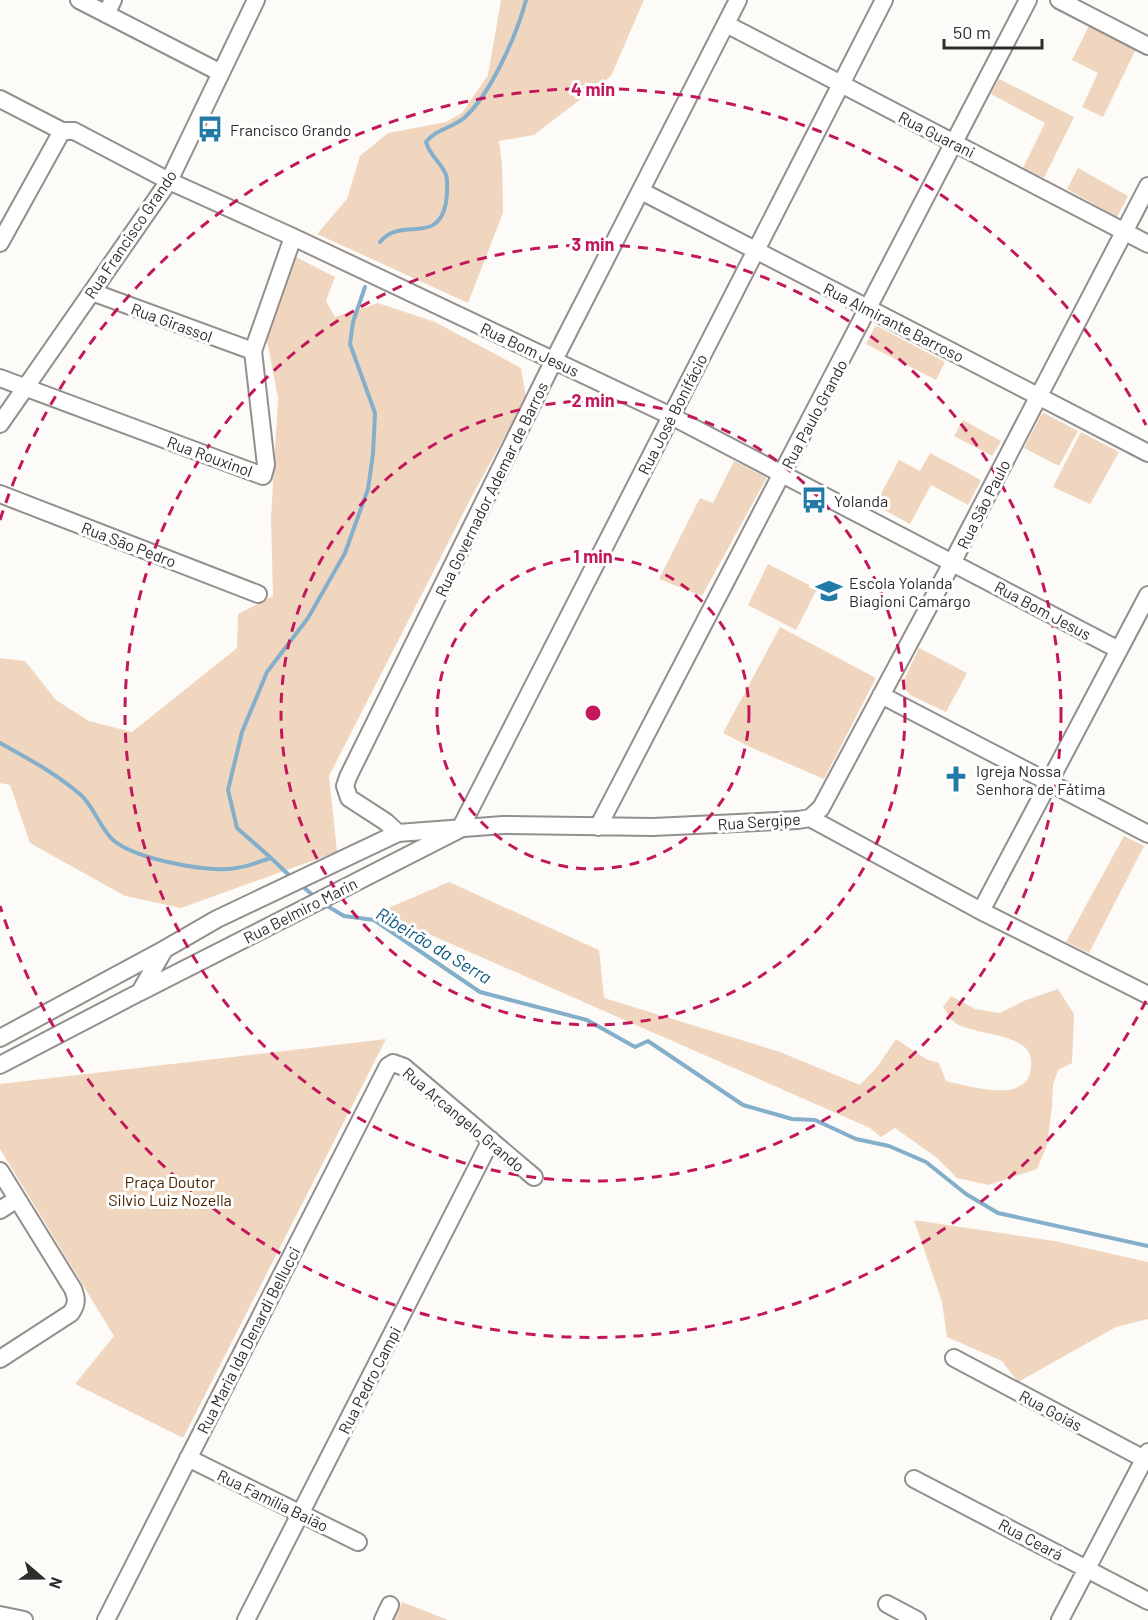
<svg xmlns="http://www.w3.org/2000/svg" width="1148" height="1620" viewBox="0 0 1148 1620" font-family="Barlow,sans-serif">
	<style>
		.green { fill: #f1d6bf }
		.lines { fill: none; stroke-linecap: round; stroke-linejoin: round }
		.stream { stroke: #83afcb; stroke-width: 4 }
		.minor-casing { stroke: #928f8d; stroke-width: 20 }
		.minor { stroke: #fff; stroke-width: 16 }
		.ring { fill: none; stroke: #c2185b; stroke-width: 3; stroke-dasharray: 10 8 }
		.labels { text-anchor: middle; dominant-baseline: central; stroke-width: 6; stroke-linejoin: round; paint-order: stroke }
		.poi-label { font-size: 16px; fill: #2e2d2c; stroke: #fff; text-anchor: start }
		.street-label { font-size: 16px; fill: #2e2d2c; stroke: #fff }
		.park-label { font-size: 16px; fill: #4a2600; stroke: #fff }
		.water-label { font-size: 18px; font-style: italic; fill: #09587e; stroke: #fff }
		.centre { fill: #c2185b; stroke: #fff; stroke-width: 3 }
		.ring-label { font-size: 18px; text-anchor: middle; font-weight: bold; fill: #c2185b; stroke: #fff; stroke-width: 6; stroke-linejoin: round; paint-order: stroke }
	</style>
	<rect width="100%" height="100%" fill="#fdfbf8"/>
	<path class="green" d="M 501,0 L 644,0 L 611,76 L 534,135 L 499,141 L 502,164 L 503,213 L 468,303 L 317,234 L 347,199 L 360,156 L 388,133 L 446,122 L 462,113 L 488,75 Z
		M 1090,24 L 1137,47 L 1103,117 L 1082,107 L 1098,73 L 1072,60 Z
		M 999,79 L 1074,117 L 1044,178 L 1023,168 L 1045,123 L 991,94 Z
		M 1078,168 L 1128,196 L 1117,217 L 1067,189 Z
		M 296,257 L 335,277 L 326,301 L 335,317 L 378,303 L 435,322 L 521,368 L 526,398 L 473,494 L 329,776 L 337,852 L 181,908 L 125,896 L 30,843 L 10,785 L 0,783 L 0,658 L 25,661 L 56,700 L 89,721 L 132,732 L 237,648 L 238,614 L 273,596 L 271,518 L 278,398 L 267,340 Z
		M 877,326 L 945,362 L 936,380 L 866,344 L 874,328 Z
		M 1044,413 L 1078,431 L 1059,466 L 1024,448 L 1041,415 Z
		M 963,420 L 1001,441 L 992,456 L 954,436 Z
		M 1081,432 L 1119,452 L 1090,504 L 1053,487 Z
		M 930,453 L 981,480 L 968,505 L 931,485 L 910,524 L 875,505 L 899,460 L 920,471 Z
		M 734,461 L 766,477 L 766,479 L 702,596 L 659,579 L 700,498 L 713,503 Z
		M 768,564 L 817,589 L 796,630 L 748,605 Z
		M 780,627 L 876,678 L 824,779 L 752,748 L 723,733 Z
		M 919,648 L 967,673 L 946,712 L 910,695 L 905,689 L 904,680 Z
		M 1124,836 L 1144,846 L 1089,953 L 1066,942 Z
		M 449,882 L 599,950 L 604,998 L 780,1052 L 860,1085 L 877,1067 L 896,1039 L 926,1059 L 939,1063 L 946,1081 C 963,1085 1003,1096 1018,1087 C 1028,1082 1030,1077 1031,1065 C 1035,1031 973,1037 954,1022 C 950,1018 946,1011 943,1007 L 951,996 L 975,1009 L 1000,1013 L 1026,1000 L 1058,989 L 1074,1014 L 1072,1063 L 1058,1070 L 1053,1085 L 1052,1107 L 1047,1145 L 1037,1169 L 989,1185 L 957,1178 L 937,1158 L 895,1128 L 881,1137 L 870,1128 L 379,912 Z
		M 386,1039 L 183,1438 L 75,1384 L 114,1336 L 0,1149 L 0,1084 Z
		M 914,1220 L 1054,1241 L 1148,1262 L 1148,1319 L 1116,1327 L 1018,1382 L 1002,1361 L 947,1337 L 942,1302 Z
		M 402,1602 L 448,1620 L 394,1620 Z"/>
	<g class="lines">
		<path class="stream" d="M 380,242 C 402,215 437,247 446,203 C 447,196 448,181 446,175 C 442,163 429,155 426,142 C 436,129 452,128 464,118 C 491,94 517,34 526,0
			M 0,743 C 29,759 55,773 81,795 C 94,807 100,828 113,840 C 135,859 208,873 236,868 C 248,867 260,861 271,858 L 293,879
			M 271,858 L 237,828 L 228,790 L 242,732 L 267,672 L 308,618 L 345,553 L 368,489 L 373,454 L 375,413 L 350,344 L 353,322 L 365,287
			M 301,885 L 316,898
			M 324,904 L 344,916 L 374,920 L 480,992 L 587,1020 L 635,1047 L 648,1041 L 743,1105 L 792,1119 L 815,1120 L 856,1139 L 889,1146 L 926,1162 L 966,1194 L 998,1213 L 1148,1246"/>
		<g class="minor-casing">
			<path id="minor" d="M 79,0 L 221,73
				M 1059,0 L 1148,46
				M 106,14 L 113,0
				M 726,24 L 1148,244
				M 0,99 L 62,131 L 74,131 L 169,181 L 293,237 L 671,416 L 1119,650
				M 641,191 L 1148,453
				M 0,243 L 62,131
				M 92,292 L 253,351
				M 0,378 L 263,476 L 266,465 L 253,351 L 293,237
				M 0,424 L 169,181 L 256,0
				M 0,494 L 258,594
				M 881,695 L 1148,834
				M 810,818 L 821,808 L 952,563 L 1148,186
				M 598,827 L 1028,0
				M 398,833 L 386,822 L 349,798 L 345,786 L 348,777 L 554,360 L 738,0
				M 981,911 L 1148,595
				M 140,992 L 460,829 L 884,0
				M 0,1038 L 165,949 L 217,919 L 398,833 L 503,825 L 653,827 L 798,820 L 810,818 L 981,911 L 1148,995
				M 0,1065 L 140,992 L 164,950
				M 0,1171 L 73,1289 C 77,1299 77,1304 71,1313 L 0,1359
				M 0,1210 L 17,1199
				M 954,1358 L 1148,1461
				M 188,1458 L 358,1542
				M 914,1479 L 1148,1601
				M 887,1604 L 917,1620
				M 0,1615 L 24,1620
				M 106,1620 L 388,1066 L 393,1063 L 404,1067 L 534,1177
				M 246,1620 L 491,1140
				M 383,1620 L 390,1605
				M 1060,1620 L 1148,1452"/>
		</g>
		<use href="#minor" class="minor"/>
	</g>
	<g class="ring">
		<circle cx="593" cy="713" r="156"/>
		<circle cx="593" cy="713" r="312"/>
		<circle cx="593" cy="713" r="468"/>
		<path d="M1146 1001A623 623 0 0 1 0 906M0 520A623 623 0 0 1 1146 425"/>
	</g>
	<defs>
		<g id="bus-bare" transform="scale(2.07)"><path d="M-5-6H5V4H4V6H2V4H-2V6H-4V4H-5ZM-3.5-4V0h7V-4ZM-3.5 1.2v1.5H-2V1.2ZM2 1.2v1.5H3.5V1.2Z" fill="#227aa9" stroke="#fff" stroke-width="2.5" paint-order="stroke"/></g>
		<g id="school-bare" transform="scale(2.07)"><path d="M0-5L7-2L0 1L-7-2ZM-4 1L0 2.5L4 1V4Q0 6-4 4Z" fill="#227aa9" stroke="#fff" stroke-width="2.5" paint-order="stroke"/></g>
		<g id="church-bare" transform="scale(2.07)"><path d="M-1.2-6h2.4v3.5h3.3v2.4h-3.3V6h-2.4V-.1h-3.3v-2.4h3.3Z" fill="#227aa9" stroke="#fff" stroke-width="2.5" paint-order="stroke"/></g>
	</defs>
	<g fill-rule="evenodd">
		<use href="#bus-bare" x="210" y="129"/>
		<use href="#bus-bare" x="814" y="500"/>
		<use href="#school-bare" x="829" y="591"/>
		<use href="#church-bare" x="956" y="779"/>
	</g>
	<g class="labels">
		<g class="poi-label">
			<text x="230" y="129">Francisco Grando</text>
			<text x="834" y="500">Yolanda</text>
			<text x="849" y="582">Escola Yolanda<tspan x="849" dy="18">Biagioni Camargo</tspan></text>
			<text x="976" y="770">Igreja Nossa<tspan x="976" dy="18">Senhora de Fátima</tspan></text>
		</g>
		<g class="street-label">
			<text transform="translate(937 134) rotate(27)">Rua Guarani</text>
			<text transform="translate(130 234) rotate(-56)">Rua Francisco Grando</text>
			<text transform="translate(172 322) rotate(20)">Rua Girassol</text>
			<text transform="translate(894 322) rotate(27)">Rua Almirante Barroso</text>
			<text transform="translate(530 349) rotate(25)">Rua Bom Jesus</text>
			<text transform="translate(672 414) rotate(-63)">Rua José Bonifácio</text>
			<text transform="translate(814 414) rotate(-62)">Rua Paulo Grando</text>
			<text transform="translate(210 456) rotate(20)">Rua Rouxinol</text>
			<text transform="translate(491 489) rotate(-64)">Rua Governador Ademar de Barros</text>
			<text transform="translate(983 504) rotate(-63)">Rua São Paulo</text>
			<text transform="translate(129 544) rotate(21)">Rua São Pedro</text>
			<text transform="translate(1043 610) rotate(28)">Rua Bom Jesus</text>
			<text transform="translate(759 821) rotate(-4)">Rua Sergipe</text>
			<text transform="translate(300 910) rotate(-27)">Rua Belmiro Marin</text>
			<text transform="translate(464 1119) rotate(40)">Rua Arcangelo Grando</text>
			<text transform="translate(248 1340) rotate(-63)">Rua Maria Ida Denardi Bellucci</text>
			<text transform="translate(369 1380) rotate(-63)">Rua Pedro Campi</text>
			<text transform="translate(1051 1410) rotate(28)">Rua Goiás</text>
			<text transform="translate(273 1500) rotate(26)">Rua Família Baião</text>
			<text transform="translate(1031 1539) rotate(28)">Rua Ceará</text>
		</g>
		<g class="park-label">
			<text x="170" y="1181">Praça Doutor<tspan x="170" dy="18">Silvio Luiz Nozella</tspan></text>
		</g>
		<g class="water-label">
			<text transform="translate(434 945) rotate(31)">Ribeirão da Serra</text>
		</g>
	</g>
	<circle cx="593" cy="713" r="9" class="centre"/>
	<g class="ring-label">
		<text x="593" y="96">4 min</text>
		<text x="593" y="251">3 min</text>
		<text x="593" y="407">2 min</text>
		<text x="593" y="563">1 min</text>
	</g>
	<g transform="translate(42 1578) rotate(110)" stroke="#ffffff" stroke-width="4.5" paint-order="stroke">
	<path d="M0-4.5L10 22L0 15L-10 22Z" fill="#2e2d2c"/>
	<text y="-9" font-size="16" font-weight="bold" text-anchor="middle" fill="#2e2d2c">N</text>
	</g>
	<path d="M944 39v9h98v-9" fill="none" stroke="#2e2d2c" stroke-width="3"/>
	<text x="953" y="39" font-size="18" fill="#2e2d2c" stroke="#ffffff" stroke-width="4.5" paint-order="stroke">50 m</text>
</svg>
